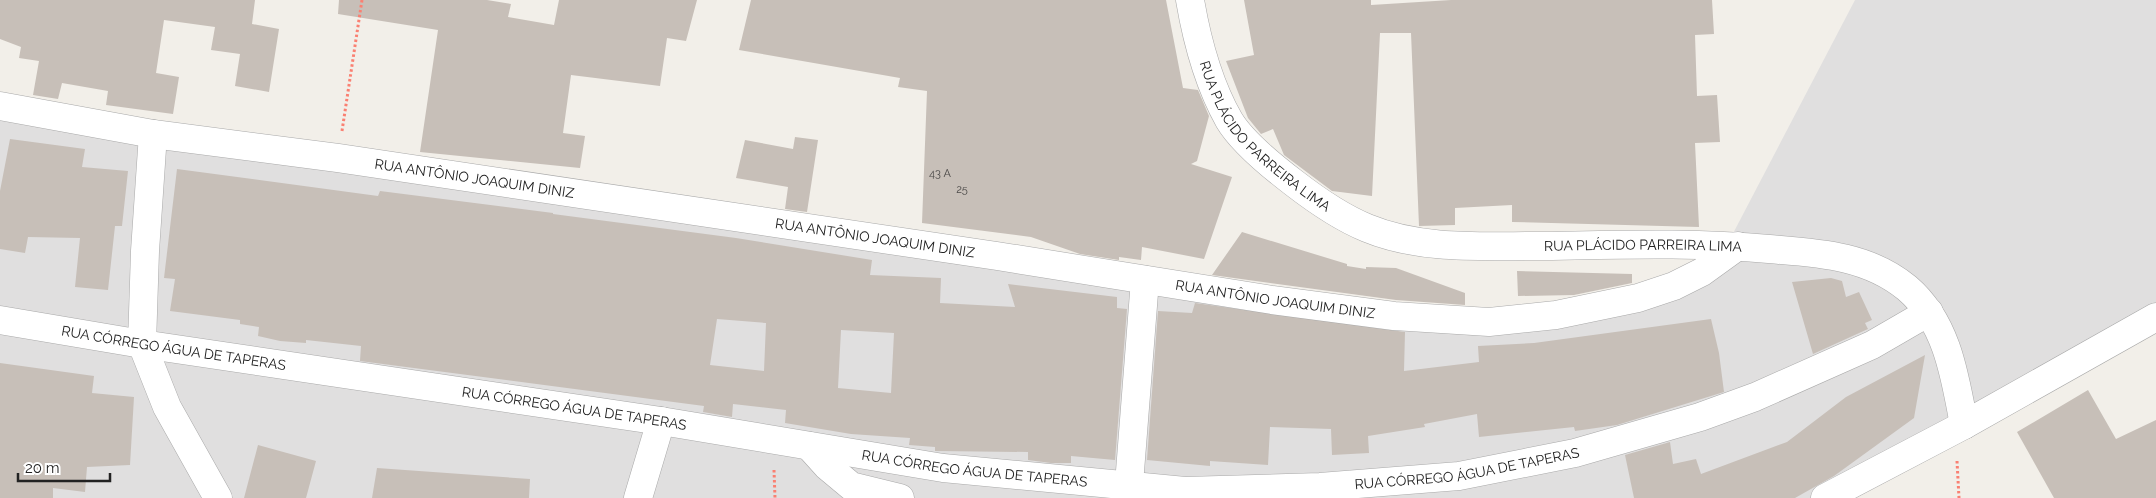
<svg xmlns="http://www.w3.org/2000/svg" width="2156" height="498" viewBox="0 0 2156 498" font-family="Raleway,sans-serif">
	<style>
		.residential { fill: #e0dfdf }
		.building { fill: #c7bfb8; fill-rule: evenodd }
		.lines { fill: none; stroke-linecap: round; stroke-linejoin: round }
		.street-casing { stroke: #a9a9a9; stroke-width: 29 }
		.path { stroke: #fa8072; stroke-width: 3; stroke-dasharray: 2.5 2.5; stroke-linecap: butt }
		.street { stroke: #fff; stroke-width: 28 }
		.labels { text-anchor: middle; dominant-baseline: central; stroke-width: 4; stroke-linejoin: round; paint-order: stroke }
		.number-label { font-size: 11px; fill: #4b4948 }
		.street-label { font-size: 14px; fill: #222; stroke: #fff }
	</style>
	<rect width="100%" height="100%" fill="#f2efe9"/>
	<path class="residential" d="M 1855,0 L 2156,0 L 2156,309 L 1826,498 L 0,498 L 0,99 L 1426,319 L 1505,320 L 1682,282 L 1728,243 Z"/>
	<path class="building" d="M 0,0 L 255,0 L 252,24 L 279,29 L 269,92 L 235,86 L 240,54 L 211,50 L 215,27 L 164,20 L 156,73 L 179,77 L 173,114 L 106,105 L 108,91 L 62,83 L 58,99 L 33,95 L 39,61 L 19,58 L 21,47 L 0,39 Z
		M 339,0 L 487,0 L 511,4 L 508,17 L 554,25 L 559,0 L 697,0 L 686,41 L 667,38 L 660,86 L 571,75 L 563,133 L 585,136 L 580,168 L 420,152 L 438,30 L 338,14 Z
		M 751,0 L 1166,0 L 1183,88 L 1198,90 L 1209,116 L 1197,161 L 1191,164 L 1232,177 L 1204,259 L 1142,247 L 1141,260 L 1119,257 L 1119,260 L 1080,254 L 1031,237 L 922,223 L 927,91 L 898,87 L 900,78 L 739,50 Z
		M 1244,0 L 1371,0 L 1371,5 L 1451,0 L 1712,0 L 1714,34 L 1695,35 L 1697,96 L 1717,95 L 1720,142 L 1695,143 L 1699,227 L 1512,222 L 1512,205 L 1455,208 L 1455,225 L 1419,226 L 1411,33 L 1380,33 L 1372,196 L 1332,191 L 1284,155 L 1273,129 L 1261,134 L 1248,118 L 1226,61 L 1254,55 Z
		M 795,137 L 818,140 L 807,212 L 785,209 L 788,187 L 736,178 L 745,140 L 793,149 Z
		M 10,139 L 85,149 L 82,167 L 128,171 L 122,226 L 115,226 L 108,290 L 75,287 L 80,238 L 28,237 L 25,253 L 0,249 L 0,191 Z
		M 177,169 L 378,196 L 380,191 L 553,213 L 553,214 L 736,238 L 872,260 L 870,275 L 941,278 L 940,303 L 1015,307 L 1008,284 L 1117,297 L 1117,308 L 1127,309 L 1115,460 L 1071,456 L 1071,463 L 1051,463 L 1028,460 L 1028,452 L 937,451 L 935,451 L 935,447 L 909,445 L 910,438 L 851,434 L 785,423 L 786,410 L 733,404 L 732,417 L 703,412 L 704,406 L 360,361 L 361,346 L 306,340 L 306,343 L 280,341 L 258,336 L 259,327 L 240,324 L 240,320 L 170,311 L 175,279 L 164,278 ZM 717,319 L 766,323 L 764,371 L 710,365 ZM 841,330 L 894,333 L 891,393 L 838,388 Z
		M 1242,232 L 1347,264 L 1347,266 L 1366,269 L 1366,267 L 1396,268 L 1465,293 L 1465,305 L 1396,300 L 1212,275 Z
		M 1517,271 L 1632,274 L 1632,283 L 1574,295 L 1518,296 Z
		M 1831,278 L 1842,281 L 1846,297 L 1859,292 L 1872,320 L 1865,323 L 1868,329 L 1813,354 L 1792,282 Z
		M 1195,303 L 1405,332 L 1404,371 L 1479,362 L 1478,346 L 1534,343 L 1711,319 L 1719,353 L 1724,392 L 1617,425 L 1575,431 L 1574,427 L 1479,437 L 1477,414 L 1424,424 L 1425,427 L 1368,436 L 1369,453 L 1332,455 L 1331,429 L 1270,427 L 1268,465 L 1210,461 L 1210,466 L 1147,460 L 1158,311 L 1192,313 Z
		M 1925,355 L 1914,418 L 1834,476 L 1795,498 L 1634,498 L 1625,455 L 1670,442 L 1673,464 L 1696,459 L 1701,474 L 1787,442 L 1846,397 Z
		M 0,363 L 94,376 L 92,393 L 134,397 L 130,465 L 87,467 L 85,492 L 53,488 L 53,498 L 0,498 Z
		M 2088,390 L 2116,439 L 2156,420 L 2156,498 L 2054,498 L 2017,432 Z
		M 258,445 L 316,461 L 306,498 L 244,498 Z
		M 377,468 L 530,479 L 529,498 L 372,498 Z"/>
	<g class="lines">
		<g class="street-casing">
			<g id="street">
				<path id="s1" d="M 1190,0 C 1197,41 1208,83 1229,120 C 1242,142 1273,167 1294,183 C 1316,200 1340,217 1367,228 C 1420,250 1480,246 1536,246 C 1614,245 1692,242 1769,249 C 1818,253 1867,255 1907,288 C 1947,322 1955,376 1964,425"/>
				<path id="s2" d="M 0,106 L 153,134 L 338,158 L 997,256 L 1272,300 L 1394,316 L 1489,322 L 1556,315 L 1638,298 L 1674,286 L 1702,272 L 1738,246"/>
				<path d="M 153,134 L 145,251 L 142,344 L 167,407 L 218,498"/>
				<path id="s3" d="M 0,320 L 142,344 L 661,421 L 943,468 L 1185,491 L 1320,487 L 1459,476 L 1575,453 L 1700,417 L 1755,397 L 1872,345 L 1929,312"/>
				<path d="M 809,446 L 827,466 L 851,486 L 900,498"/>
				<path d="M 1129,484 L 1145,280"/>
				<path d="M 638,498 L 661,421"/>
				<path d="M 1825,498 L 1964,425 L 2156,317"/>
			</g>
		</g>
		<path class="path" d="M 342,131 L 362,0
			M 1957,461 L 1959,498
			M 774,470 L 775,498"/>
		<use href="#street" class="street"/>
	</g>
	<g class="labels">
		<g class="number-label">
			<text x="940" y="173">43 A</text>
			<text x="962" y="189">25</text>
		</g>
		<g class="street-label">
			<text stroke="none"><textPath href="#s1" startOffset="162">RUA PLÁCIDO PARREIRA LIMA</textPath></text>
			<text stroke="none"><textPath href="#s2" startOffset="480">RUA ANTÔNIO JOAQUIM DINIZ</textPath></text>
			<text stroke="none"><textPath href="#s2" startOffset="885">RUA ANTÔNIO JOAQUIM DINIZ</textPath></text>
			<text stroke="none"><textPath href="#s1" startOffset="582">RUA PLÁCIDO PARREIRA LIMA</textPath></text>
			<text stroke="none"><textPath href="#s2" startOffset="1290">RUA ANTÔNIO JOAQUIM DINIZ</textPath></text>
			<text stroke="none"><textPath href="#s3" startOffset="176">RUA CÓRREGO ÁGUA DE TAPERAS</textPath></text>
			<text stroke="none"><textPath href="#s3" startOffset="581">RUA CÓRREGO ÁGUA DE TAPERAS</textPath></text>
			<text stroke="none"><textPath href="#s3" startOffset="1481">RUA CÓRREGO ÁGUA DE TAPERAS</textPath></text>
			<text stroke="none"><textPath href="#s3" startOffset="986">RUA CÓRREGO ÁGUA DE TAPERAS</textPath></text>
		</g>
	</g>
	<path d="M18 473v8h92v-8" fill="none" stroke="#222222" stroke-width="2.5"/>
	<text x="25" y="473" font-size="15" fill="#222222" stroke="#ffffff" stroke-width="4" paint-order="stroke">20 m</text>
</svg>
